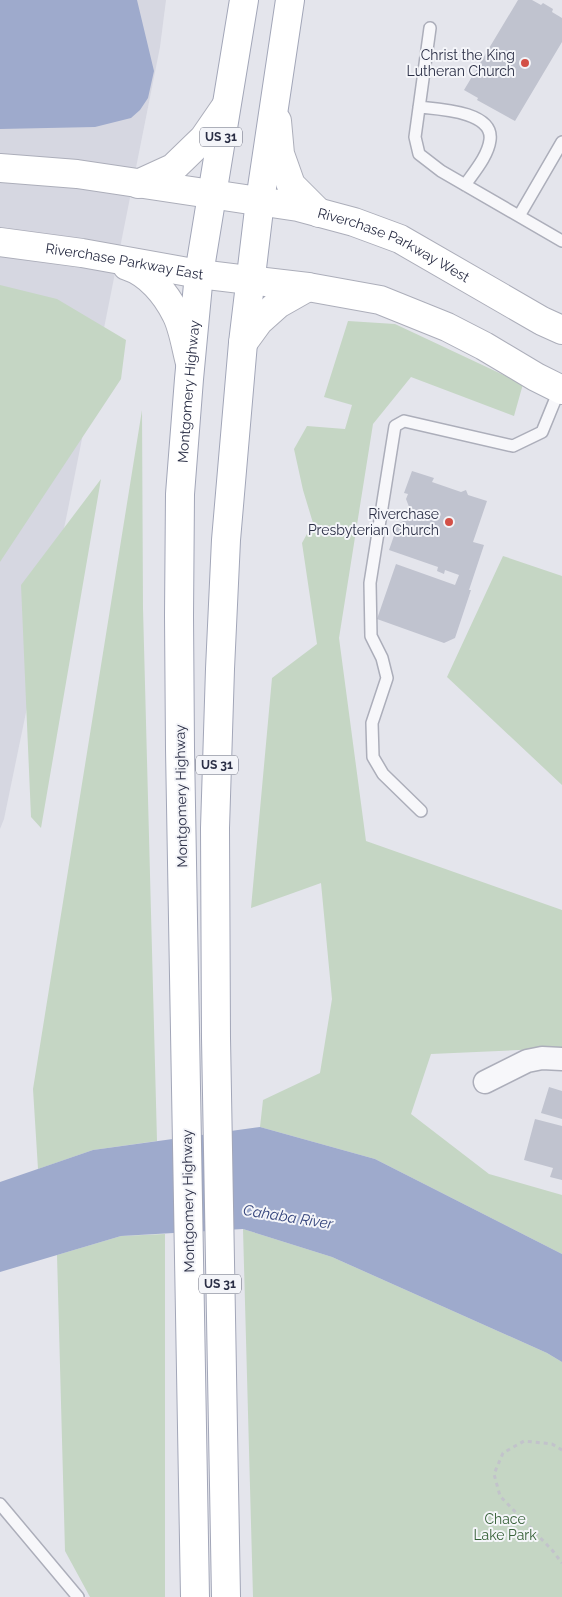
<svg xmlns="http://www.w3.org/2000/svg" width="562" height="1597" viewBox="0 0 562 1597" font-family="Raleway,sans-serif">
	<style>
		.built { fill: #d6d7e1 }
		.green { fill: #c5d6c4 }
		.water { fill: #9eaacc }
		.building { fill: #c0c3cf }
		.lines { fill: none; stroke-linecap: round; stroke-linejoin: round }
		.lane-casing { stroke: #acaeba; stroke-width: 14 }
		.street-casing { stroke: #acaeba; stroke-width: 25 }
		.secondary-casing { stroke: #acaeba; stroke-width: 30 }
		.primary-casing { stroke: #a2a6b8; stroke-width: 30 }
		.path { stroke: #c2c3cb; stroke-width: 3; stroke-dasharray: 4 4; stroke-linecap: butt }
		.lane { stroke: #f7f7fa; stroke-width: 11 }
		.street { stroke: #f7f7fa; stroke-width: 22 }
		.secondary { stroke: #fff; stroke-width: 28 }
		.primary { stroke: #fff; stroke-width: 28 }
		.poi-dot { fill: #d35047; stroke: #f4f5f9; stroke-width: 2 }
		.labels { text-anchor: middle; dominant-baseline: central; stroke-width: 4; stroke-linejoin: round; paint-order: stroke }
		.shield { fill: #f4f5f9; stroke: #676a7b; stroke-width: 1 }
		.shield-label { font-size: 12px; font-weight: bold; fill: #2a2e45 }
		.poi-label { font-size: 14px; fill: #2a2e45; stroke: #f4f5f9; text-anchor: end }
		.street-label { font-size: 14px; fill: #2a2e45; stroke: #f4f5f9 }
		.park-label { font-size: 14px; fill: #376138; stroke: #f4f5f9 }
		.water-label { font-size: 15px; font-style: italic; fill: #33437b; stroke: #f4f5f9 }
	</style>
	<rect width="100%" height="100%" fill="#e4e5ec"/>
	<path class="built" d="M 0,0 L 166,0 L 160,47 L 68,509 L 4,819 L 0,829 Z"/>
	<path class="green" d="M 0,285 L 57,299 L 126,340 L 121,379 L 0,562 Z
		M 348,321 L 395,324 L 523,384 L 514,416 L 411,377 L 373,424 L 339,638 L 366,841 L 562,910 L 562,1048 L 431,1054 L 411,1114 L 489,1174 L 562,1195 L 562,1254 L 375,1159 L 260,1127 L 263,1100 L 320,1073 L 332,999 L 321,883 L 251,908 L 272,678 L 317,644 L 302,543 L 313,523 L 303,490 L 294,449 L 307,426 L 345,429 L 352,405 L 324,397 Z
		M 142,410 L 143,608 L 157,1141 L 93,1150 L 38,1169 L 33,1089 Z
		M 101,479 L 41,828 L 31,817 L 21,585 Z
		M 503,556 L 562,576 L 562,785 L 447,677 Z
		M 243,1229 L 332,1257 L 547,1353 L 562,1362 L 562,1597 L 253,1597 Z
		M 165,1234 L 165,1597 L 90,1597 L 65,1551 L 57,1255 L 121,1236 Z"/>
	<path class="water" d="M 0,0 L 137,0 L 154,71 L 148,98 L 140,110 L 131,118 L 95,127 L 0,129 Z
		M 260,1127 L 375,1159 L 562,1254 L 562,1362 L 547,1353 L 332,1257 L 243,1229 L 121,1236 L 0,1272 L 0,1182 L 93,1150 Z"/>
	<path class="building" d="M 518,0 L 532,0 L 541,5 L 543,3 L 553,9 L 552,12 L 562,18 L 562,42 L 515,121 L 477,100 L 478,98 L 464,90 Z
		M 412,471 L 434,478 L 432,482 L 461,492 L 466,490 L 468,495 L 487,501 L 473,542 L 484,545 L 469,590 L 471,590 L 455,638 L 444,643 L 377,619 L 396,564 L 455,585 L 459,575 L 445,570 L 444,574 L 437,571 L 438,567 L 389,550 L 396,530 L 394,525 L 413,517 L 406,499 L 408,494 L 404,493 Z
		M 549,1087 L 562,1091 L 562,1119 L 541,1113 Z
		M 535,1119 L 562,1126 L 562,1180 L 550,1177 L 553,1168 L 524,1160 Z"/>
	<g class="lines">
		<g class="lane-casing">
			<path id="lane" d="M 430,28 L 415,137 L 419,154 L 441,171 L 562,241
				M 419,107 C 437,109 494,111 490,140 C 488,156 474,172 465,185
				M 519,216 L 562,142
				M 421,811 L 383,774 L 373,757 L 372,723 L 387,678 L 382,658 L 371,636 L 370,583 L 395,426 L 404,421 L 513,446 L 542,432 L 560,388
				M 0,1504 L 78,1597"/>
		</g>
		<g class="street-casing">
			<path id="street" d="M 485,1082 L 527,1061 L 542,1058 L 562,1059"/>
		</g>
		<g class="secondary-casing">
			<g id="secondary">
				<path d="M 277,121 L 280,154 L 291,185 L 319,213"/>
				<path id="s1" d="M 0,168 L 77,174 L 298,207 L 354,222 L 400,239 L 542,321 L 562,330"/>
				<path d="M 138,184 L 173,168 L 204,138 L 226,106"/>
				<path id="s2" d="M 0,242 L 82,253 L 199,274 L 308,287 L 380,300 L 447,327 L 484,346 L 536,377 L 562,390"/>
				<path d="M 127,266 C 149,273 166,294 176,314 C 183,327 186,348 190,363"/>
				<path d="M 243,343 L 259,321 L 278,304 L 308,287"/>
			</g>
		</g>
		<g class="primary-casing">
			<g id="primary">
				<path id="s3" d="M 195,1597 L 180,749 L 179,616 L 180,494 L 189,379 L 199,274 L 244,0"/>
				<path d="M 226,1597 L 216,1038 L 215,828 L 220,669 L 226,540 L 243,343 L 260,201 L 290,0"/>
			</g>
		</g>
		<path class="path" d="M 562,1450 L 552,1444 L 524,1441 L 503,1453 L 494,1474 L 500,1496 L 552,1550 L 562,1563"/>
		<use href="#lane" class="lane"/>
		<use href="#street" class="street"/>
		<use href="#secondary" class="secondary"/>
		<use href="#primary" class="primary"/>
	</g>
	<g class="poi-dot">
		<circle cx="525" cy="63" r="5"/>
		<circle cx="449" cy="522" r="5"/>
	</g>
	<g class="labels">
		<g class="shield">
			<rect x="200" y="127.5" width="42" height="19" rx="4"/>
			<rect x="196" y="755.5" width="42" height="19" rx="4"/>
			<rect x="199" y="1274.5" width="42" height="19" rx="4"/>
		</g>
		<g class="shield-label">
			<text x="221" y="137">US 31</text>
			<text x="217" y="765">US 31</text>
			<text x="220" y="1284">US 31</text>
		</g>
		<g class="poi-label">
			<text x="515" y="55">Christ the King<tspan x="515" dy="16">Lutheran Church</tspan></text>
			<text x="439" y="514">Riverchase<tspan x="439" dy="16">Presbyterian Church</tspan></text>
		</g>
		<g class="street-label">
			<text stroke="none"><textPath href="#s1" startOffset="404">Riverchase Parkway West</textPath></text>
			<text stroke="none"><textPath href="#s2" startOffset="126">Riverchase Parkway East</textPath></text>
			<text stroke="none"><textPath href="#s3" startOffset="1206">Montgomery Highway</textPath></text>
			<text transform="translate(181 796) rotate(-91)">Montgomery Highway</text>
			<text transform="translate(188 1201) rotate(-91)">Montgomery Highway</text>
		</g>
		<g class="park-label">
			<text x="505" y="1519">Chace<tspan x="505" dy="16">Lake Park</tspan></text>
		</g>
		<g class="water-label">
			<text transform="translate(288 1217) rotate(9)">Cahaba River</text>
		</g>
	</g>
</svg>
